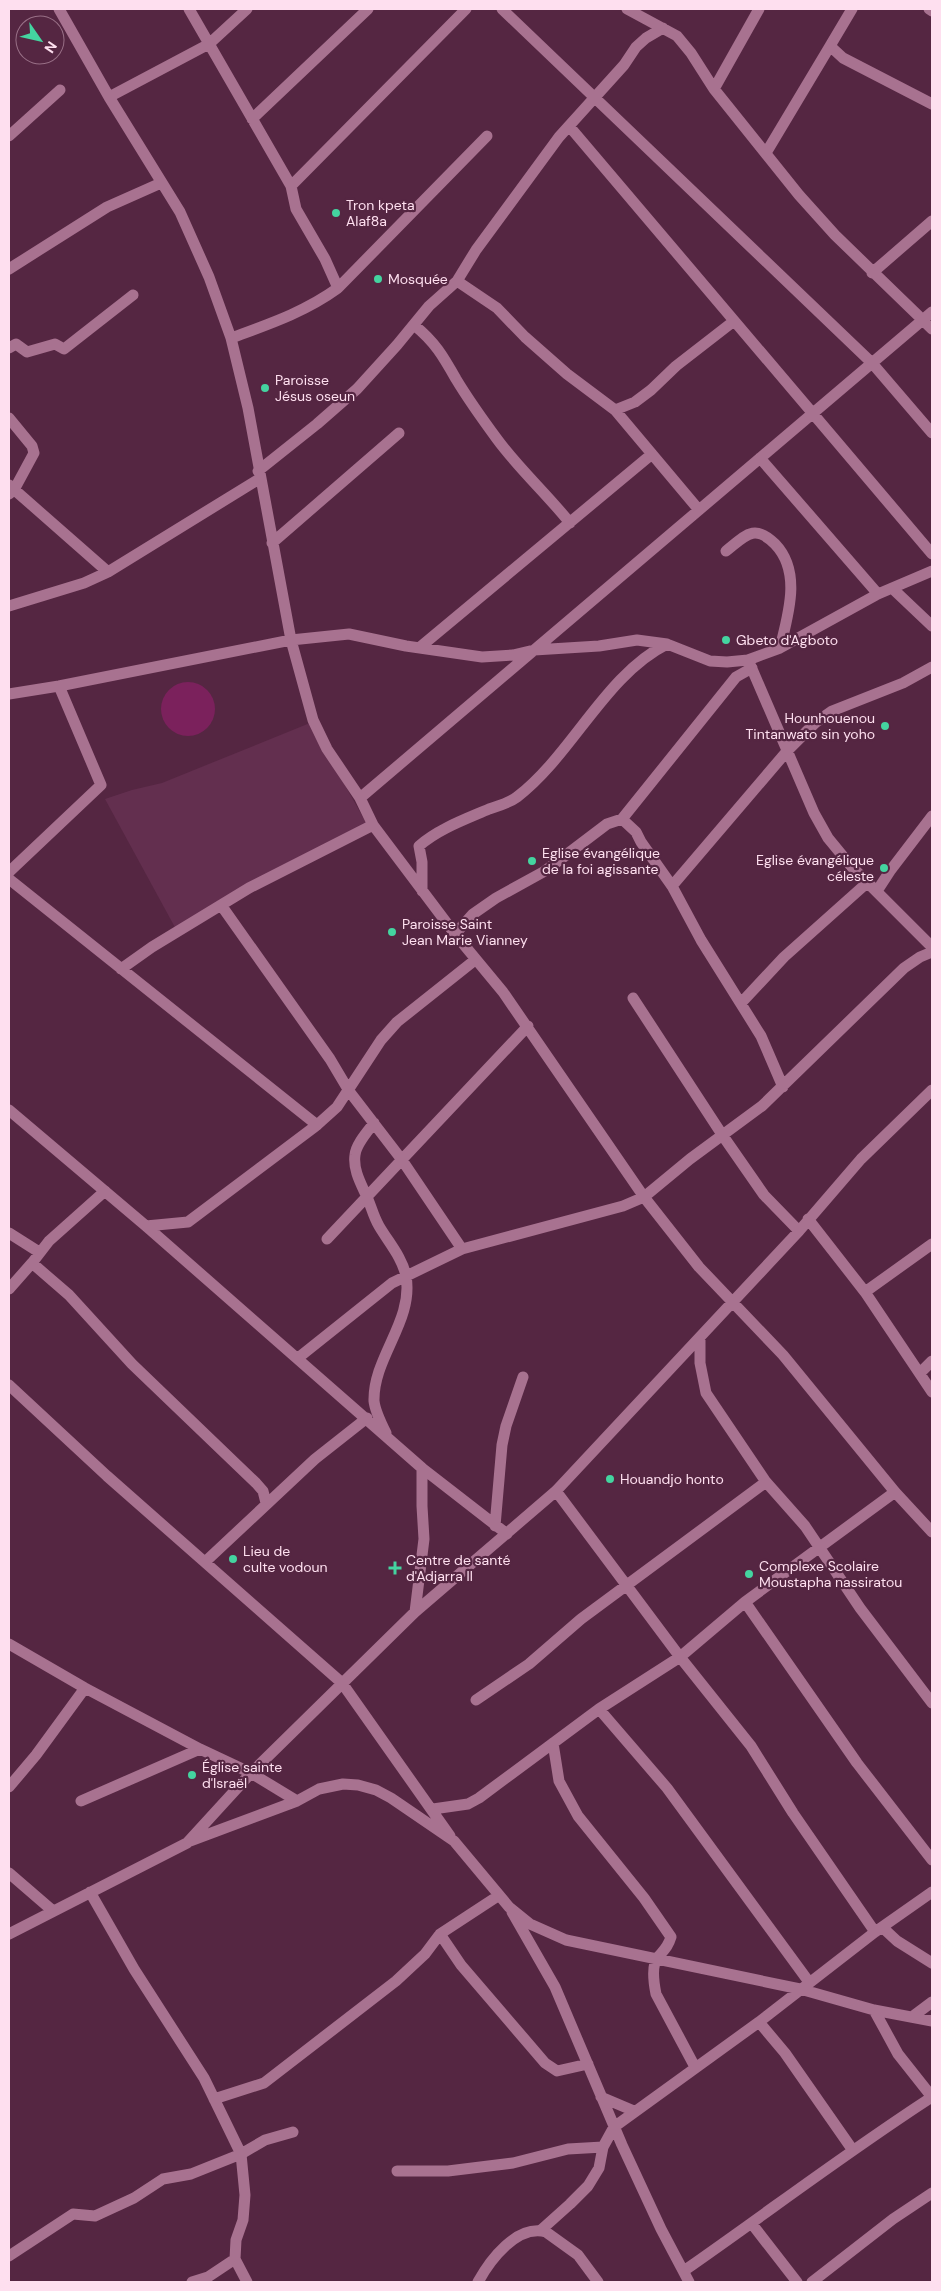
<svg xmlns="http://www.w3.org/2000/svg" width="941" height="2291" viewBox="0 0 941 2291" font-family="'DM Sans',sans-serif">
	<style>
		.built { fill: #632f4f }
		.green { fill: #7b215c }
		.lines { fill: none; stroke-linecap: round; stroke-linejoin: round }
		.minor { stroke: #a87290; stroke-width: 11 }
		.poi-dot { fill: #44d4a0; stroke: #552642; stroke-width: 2 }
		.labels { text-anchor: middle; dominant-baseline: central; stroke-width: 4.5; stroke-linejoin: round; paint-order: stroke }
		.poi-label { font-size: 14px; fill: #fedfef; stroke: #552642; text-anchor: start }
	</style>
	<rect width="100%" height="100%" fill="#552642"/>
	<path class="built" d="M 310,723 L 369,828 L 177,931 L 105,799 L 132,790 L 162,783 Z"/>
	<path class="green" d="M161 709a27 27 0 1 1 54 0a27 27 0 1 1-54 0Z"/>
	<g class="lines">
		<path class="minor" d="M 59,9 L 109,97 L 180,212 L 209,277 L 231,338 L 248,408 L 291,640 L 313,720 L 327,749 L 360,798 L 373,825 L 455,934 L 503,992 L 644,1197 L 699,1267 L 783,1355 L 895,1492 L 932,1532
			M 189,9 L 291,186 L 296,209 L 325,259 L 338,288
			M 502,9 L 872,363 L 932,433
			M 627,9 L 677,36 L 691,53 L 714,89 L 799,195 L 835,235 L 932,329
			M 852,9 L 830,46 L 843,58 L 932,104
			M 929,9 L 932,11
			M 714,89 L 759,9
			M 109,97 L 209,44 L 247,9
			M 252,119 L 368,9
			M 569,126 L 932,554
			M 9,136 L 60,90
			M 766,153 L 830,46
			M 291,186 L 466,9
			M 9,269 L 107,207 L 161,183
			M 872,273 L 932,221
			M 457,281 L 497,308 L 525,337 L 567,374 L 615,410 L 635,402 L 651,390 L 676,366 L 734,321
			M 414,325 C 435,342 443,356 456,379 C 468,399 483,420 497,439 C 519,469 547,494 570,523
			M 231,338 C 269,324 305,312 338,288 L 487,136
			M 9,348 L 16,344 L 27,352 L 55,344 L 64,349 L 133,295
			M 615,410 L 699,510
			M 9,418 L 32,446 L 34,453 L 14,490 L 9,494
			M 760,458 L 878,594
			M 258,471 L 317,424 L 357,389 L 397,345 L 429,306 L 457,281 L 476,250 L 559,137 L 624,65 L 636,47 L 646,38 L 663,28
			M 9,485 L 108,572
			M 272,543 L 399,433
			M 726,551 C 745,536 754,523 775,544 C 802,572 788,615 780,648
			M 893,589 L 932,626
			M 9,606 L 84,583 L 108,572 L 259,479
			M 419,648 L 652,454
			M 749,662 L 814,813 L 828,838 L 851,866 L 932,947
			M 752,668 L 736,677 L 622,819 L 636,832 L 641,842 L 672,886 L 701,940 L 761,1036 L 783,1087
			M 9,694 L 59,686 L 291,640 L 349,634 L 406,646 L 482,657 L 513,655 L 534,650 L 599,646 L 637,640 L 667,644 L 710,661 L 727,662 L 748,660 L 780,648 L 878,594 L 932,571
			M 360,798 L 932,312
			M 9,872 L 101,785 L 59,686
			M 9,879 L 317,1125
			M 672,886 L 788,750 L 815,723 L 832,711 L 903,683 L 932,667
			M 422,891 L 422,862 L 419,846 C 438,829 466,819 489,809 C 498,806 509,803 517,797 C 572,755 605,675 667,644
			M 877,891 L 890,871 L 932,816
			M 221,905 L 330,1059 L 349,1091 L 402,1160 L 462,1249
			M 455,934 L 473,914 L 496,898 L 545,871 L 607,824 L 622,819
			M 121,969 L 152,947 L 249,888 L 373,825
			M 633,998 L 723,1136 L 764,1195 L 799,1231
			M 742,1002 L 784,957 L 868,882
			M 9,1110 L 146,1226 L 422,1468 L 507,1534
			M 374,1123 C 368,1131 356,1144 355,1155 C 353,1169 360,1182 366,1195 C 371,1205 373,1216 379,1226 C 389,1243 402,1257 406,1276 C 414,1321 373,1357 374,1401 C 375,1411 381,1423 386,1433
			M 808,1219 L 865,1292 L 932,1392
			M 146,1226 L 188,1222 L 317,1125 L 337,1107 L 381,1040 L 397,1022 L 475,960
			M 9,1233 L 39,1252
			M 327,1239 L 528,1026
			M 32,1263 L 69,1295 L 132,1364 L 256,1483 L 263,1491 L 266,1503
			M 9,1289 L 32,1263 L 49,1241 L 105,1191
			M 865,1292 L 932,1244
			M 700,1338 L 700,1363 L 706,1393 L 766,1482 L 805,1526 L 860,1608 L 932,1703
			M 298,1358 L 392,1283 L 462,1249 L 623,1206 L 644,1197 L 690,1159 L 762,1106 L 904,968 L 920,957 L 932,952
			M 921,1372 L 932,1361
			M 9,1385 L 107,1476 L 342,1683 L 450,1836
			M 556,1491 L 680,1657 L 751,1746 L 793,1813 L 875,1932
			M 495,1526 L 502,1445 L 506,1426 L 523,1377
			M 205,1562 L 315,1459 L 367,1418
			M 745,1602 L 857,1763 L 932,1860
			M 415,1612 L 424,1539 L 422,1506 L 422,1468
			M 9,1644 L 85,1688 L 200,1749 L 251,1773 L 297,1801
			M 476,1700 L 529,1664 L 581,1619 L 766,1482
			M 599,1709 L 667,1788 L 809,1982
			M 553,1743 L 559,1781 L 578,1816 L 644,1898 L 671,1937 C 668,1947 664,1950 658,1957 C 651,1965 654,1984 656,1994 L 695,2067
			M 9,1787 L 36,1755 L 85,1688
			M 81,1801 L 200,1749
			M 433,1809 L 468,1804 L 479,1798 L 599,1709 L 680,1657 L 745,1602 L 895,1492
			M 190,1841 L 297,1801 L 319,1789 L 343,1784 L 358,1785 L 376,1790 L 391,1798 L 454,1841 L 509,1907 L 530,1924 L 566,1940 L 800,1989 L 874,2010 L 932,2021
			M 9,1873 L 53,1911
			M 90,1892 L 134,1969 L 204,2078 L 241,2154 L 245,2195 L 243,2220 L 236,2240 L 235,2259 L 247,2282
			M 512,1912 L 555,1987 L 622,2145 L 661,2229 L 689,2282
			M 882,1927 L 897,1941 L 932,1963
			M 9,1934 L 187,1843 L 251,1773 L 415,1612 L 556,1491 L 799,1231 L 861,1159 L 932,1090
			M 440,1934 L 461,1965 L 545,2063 L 557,2071 L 588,2064
			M 912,2017 L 932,2002
			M 759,2022 L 875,1932 L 932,1892
			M 601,2097 L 634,2111
			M 214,2099 L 264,2083 L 396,1981 L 425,1954 L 440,1934 L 498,1896
			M 397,2171 L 448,2171 L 513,2163 L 568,2149 L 603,2147
			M 752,2224 L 797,2282
			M 541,2230 L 570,2204 L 588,2186 L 599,2168 L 603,2147 L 614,2127 L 759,2022 L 785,2053 L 852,2149
			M 9,2256 L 73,2214 L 95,2216 L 134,2198 L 163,2179 L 191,2174 L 241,2154 L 265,2140 L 293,2132
			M 685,2270 C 767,2213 847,2152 932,2097 L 898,2054 L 874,2010
			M 192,2282 L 208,2277 L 235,2259
			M 478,2282 C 490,2260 517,2224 546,2232 L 578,2255 L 598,2282
			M 812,2282 L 893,2219 L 932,2193"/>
	</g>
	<g class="poi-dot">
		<circle cx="336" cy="213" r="5"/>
		<circle cx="378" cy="279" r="5"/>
		<circle cx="265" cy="388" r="5"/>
		<circle cx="726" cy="640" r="5"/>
		<circle cx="885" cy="726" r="5"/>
		<circle cx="532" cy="861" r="5"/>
		<circle cx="884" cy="868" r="5"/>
		<circle cx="392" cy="932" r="5"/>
		<circle cx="610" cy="1479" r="5"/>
		<circle cx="233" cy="1559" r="5"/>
		<path d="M392.5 1560.5h5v5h5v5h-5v5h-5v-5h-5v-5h5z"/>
		<circle cx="749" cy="1574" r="5"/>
		<circle cx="192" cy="1775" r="5"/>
	</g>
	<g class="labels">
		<g class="poi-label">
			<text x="346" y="205">Tron kpeta<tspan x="346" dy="16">Alaf8a</tspan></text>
			<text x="388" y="279">Mosquée</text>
			<text x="275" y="380">Paroisse<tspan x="275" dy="16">Jésus oseun</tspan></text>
			<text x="736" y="640">Gbeto d'Agboto</text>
			<text x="875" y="718" text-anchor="end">Hounhouenou<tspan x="875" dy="16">Tintanwato sin yoho</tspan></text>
			<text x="542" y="853">Eglise évangélique<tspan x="542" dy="16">de la foi agissante</tspan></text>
			<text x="874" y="860" text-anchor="end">Eglise évangélique<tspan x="874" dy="16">céleste</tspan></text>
			<text x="402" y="924">Paroisse Saint<tspan x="402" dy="16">Jean Marie Vianney</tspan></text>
			<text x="620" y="1479">Houandjo honto</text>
			<text x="243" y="1551">Lieu de<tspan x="243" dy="16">culte vodoun</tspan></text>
			<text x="406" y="1560">Centre de santé<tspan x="406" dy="16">d'Adjarra ll</tspan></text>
			<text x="759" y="1566">Complexe Scolaire<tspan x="759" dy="16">Moustapha nassiratou</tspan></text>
			<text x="202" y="1767">Église sainte<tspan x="202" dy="16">d'Israël</tspan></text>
		</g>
	</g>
	<rect width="941" height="2291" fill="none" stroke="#fedfef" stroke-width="20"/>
	<g transform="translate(40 40) rotate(124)"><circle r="24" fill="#552642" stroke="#997087"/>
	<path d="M0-4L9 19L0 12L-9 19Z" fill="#44d4a0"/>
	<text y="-8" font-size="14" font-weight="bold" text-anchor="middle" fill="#fedfef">N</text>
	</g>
</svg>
